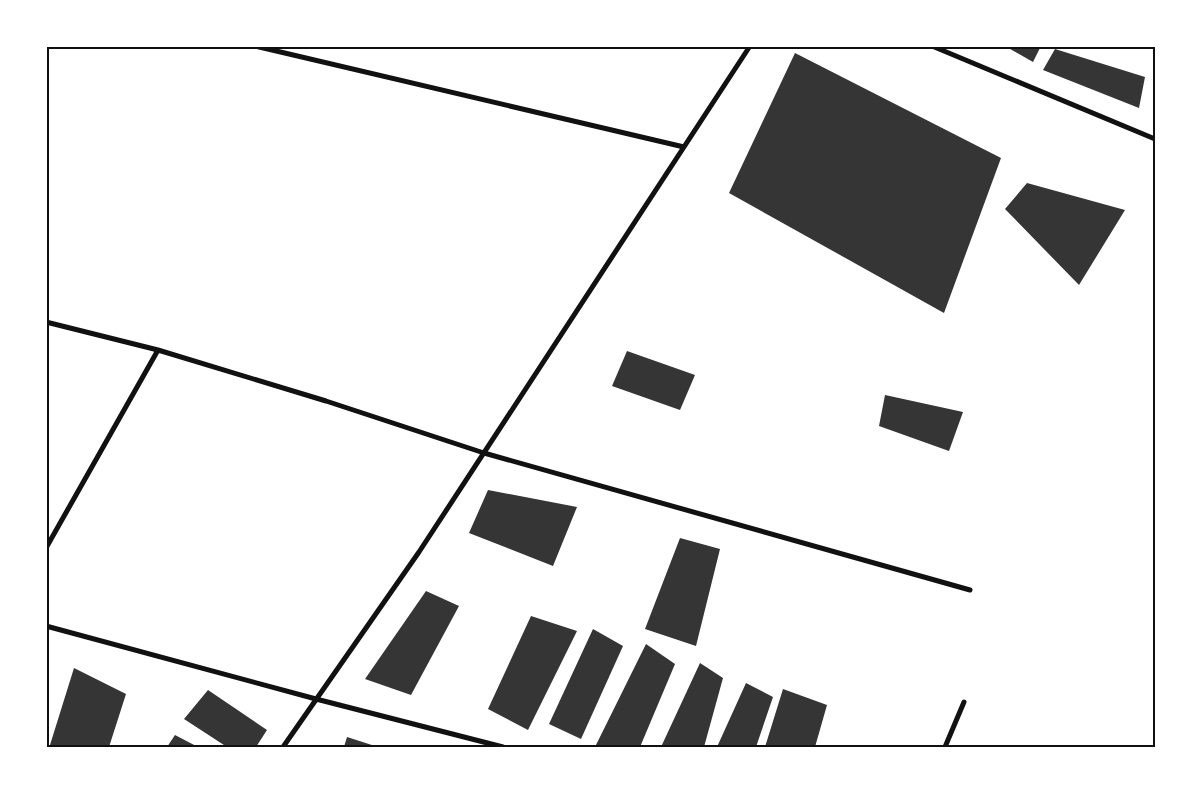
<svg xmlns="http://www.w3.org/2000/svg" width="1201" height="793" viewBox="0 0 1201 793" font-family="'IBM Plex Serif',serif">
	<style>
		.building { fill: #353535 }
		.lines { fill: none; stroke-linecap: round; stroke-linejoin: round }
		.minor { stroke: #111; stroke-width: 5 }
		.neatline { fill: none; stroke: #111; stroke-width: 2 }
	</style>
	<rect width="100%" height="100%" fill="#fff"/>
	<path class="building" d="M 1005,46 L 1041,46 L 1033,62 Z
		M 1055,49 L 1145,77 L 1139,108 L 1043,70 Z
		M 795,53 L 1001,158 L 944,313 L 729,193 Z
		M 1027,183 L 1125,210 L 1079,285 L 1005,209 Z
		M 627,351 L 695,375 L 680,410 L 612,386 Z
		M 885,395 L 963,412 L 949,451 L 879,426 Z
		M 488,490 L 577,507 L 553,566 L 469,533 Z
		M 680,538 L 720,549 L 696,646 L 645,629 Z
		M 426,591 L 459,606 L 411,695 L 365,679 Z
		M 531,616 L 577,631 L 528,730 L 488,709 Z
		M 593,629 L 623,646 L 581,739 L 549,724 Z
		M 646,644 L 675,664 L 640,747 L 595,747 Z
		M 700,663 L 723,678 L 704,747 L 661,747 Z
		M 74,668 L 126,694 L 109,747 L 50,745 Z
		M 746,683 L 773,697 L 756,747 L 717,747 Z
		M 783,689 L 827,705 L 815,747 L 765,747 Z
		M 208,690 L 267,730 L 256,747 L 227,747 L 184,719 Z
		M 175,735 L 198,747 L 167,747 Z
		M 347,737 L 375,746 L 375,747 L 344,747 Z"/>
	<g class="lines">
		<path class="minor" d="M 255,46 L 684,147
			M 932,46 L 1155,139
			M 46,322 L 158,350 L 326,401 L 484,453 L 970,590
			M 46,548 L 158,350
			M 46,626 L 316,699 L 503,747
			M 283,747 L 419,552 L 750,46
			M 945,747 L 964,702"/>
	</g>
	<rect width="1201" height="793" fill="none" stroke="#ffffff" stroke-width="95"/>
	<rect x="48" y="48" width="1106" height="698" class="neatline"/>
</svg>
